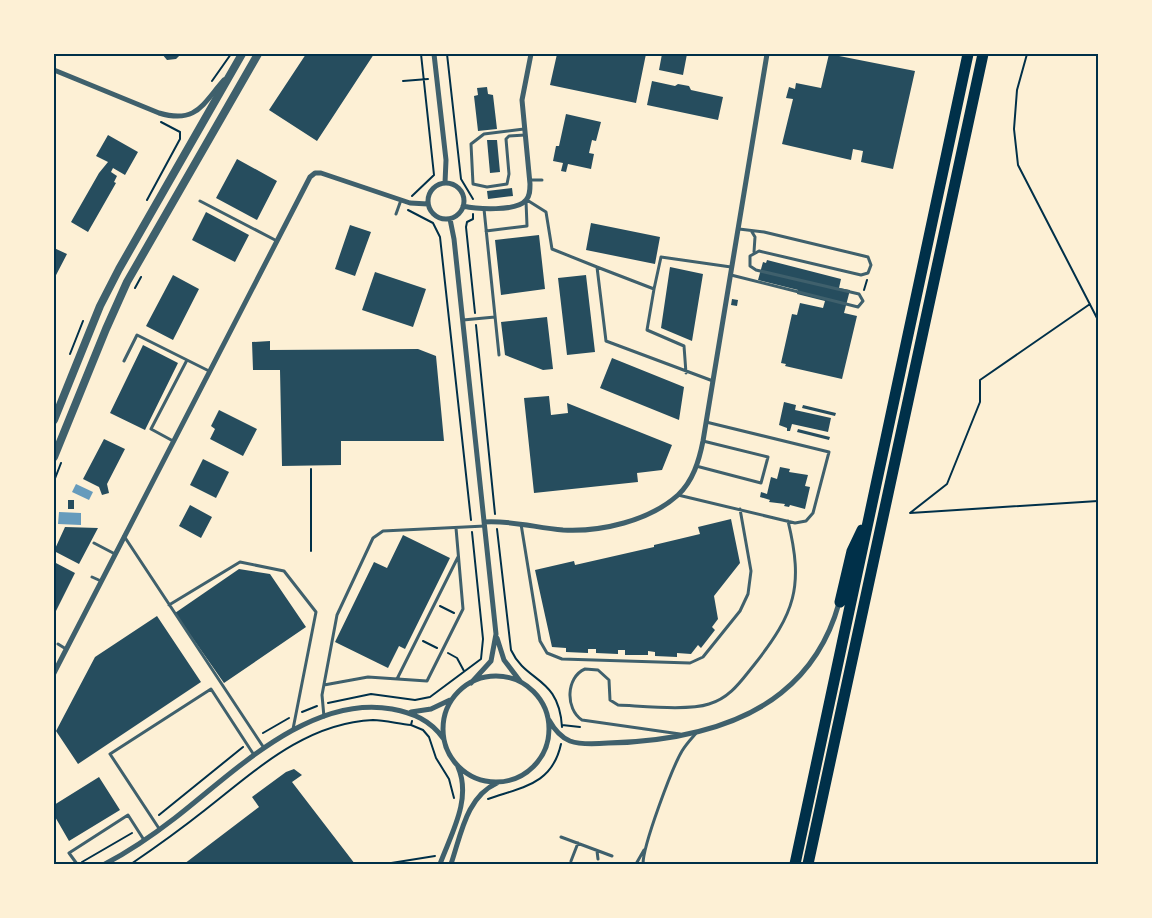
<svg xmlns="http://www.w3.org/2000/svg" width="1152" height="918" viewBox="0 0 1152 918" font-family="Karla,sans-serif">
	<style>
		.water { fill: #669bbc }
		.building { fill: #264d5e }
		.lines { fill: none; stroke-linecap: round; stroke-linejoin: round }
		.path { stroke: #003049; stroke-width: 2 }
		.service { stroke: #3f606c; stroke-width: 3 }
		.minor { stroke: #3f606c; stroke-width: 5 }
		.tertiary { stroke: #3f606c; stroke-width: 8 }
		.trunk { stroke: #003049; stroke-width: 11 }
		.neatline { fill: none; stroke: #003049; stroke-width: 2 }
	</style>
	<rect width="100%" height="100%" fill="#fdf0d5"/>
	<path class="water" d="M 76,484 L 93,492 L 89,500 L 72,492 Z
		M 59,512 L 81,513 L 81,525 L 58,524 Z"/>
	<path class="building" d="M 162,54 L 181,54 L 176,59 L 167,60 Z
		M 306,54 L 374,54 L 317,141 L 269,110 Z
		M 557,54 L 646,54 L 636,103 L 550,85 Z
		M 662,54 L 687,54 L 683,75 L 659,70 Z
		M 829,54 L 915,71 L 893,169 L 861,162 L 863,151 L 853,149 L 851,160 L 782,144 L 793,99 L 786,98 L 789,87 L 795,89 L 796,83 L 821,88 Z
		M 652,81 L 675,86 L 678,84 L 689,86 L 691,90 L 723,97 L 718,120 L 647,105 Z
		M 487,87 L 488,94 L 493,95 L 497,129 L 478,131 L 474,96 L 478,95 L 477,88 Z
		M 566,114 L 601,122 L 596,141 L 592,140 L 589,153 L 594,154 L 591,169 L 568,164 L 566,172 L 561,171 L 563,163 L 553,161 L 556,146 L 559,146 Z
		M 108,135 L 138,152 L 125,175 L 113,168 L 111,172 L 117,176 L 114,182 L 116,183 L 88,232 L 71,222 L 99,173 L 108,162 L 96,156 Z
		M 487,140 L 497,140 L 500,172 L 490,173 Z
		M 237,159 L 277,181 L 257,220 L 216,198 Z
		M 512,188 L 513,196 L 488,199 L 487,191 Z
		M 206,212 L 249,235 L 235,262 L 192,240 Z
		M 591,223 L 660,237 L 655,264 L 586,250 Z
		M 350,225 L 371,232 L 355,276 L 335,269 Z
		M 539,235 L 545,289 L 501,295 L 495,240 Z
		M 54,248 L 67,254 L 54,279 Z
		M 767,260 L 841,279 L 839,288 L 850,290 L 844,313 L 857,316 L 842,379 L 785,366 L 786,364 L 781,363 L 792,314 L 797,315 L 800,303 L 823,308 L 825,301 L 797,294 L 798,290 L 758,280 L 763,262 L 766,263 Z
		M 670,267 L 703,274 L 692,341 L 661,328 Z
		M 375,272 L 426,289 L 413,327 L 362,310 Z
		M 173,275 L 199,289 L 173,340 L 146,326 Z
		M 586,275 L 595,352 L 567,355 L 558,278 Z
		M 732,299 L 738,300 L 737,306 L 731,305 Z
		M 547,317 L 553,369 L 543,370 L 505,355 L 501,322 Z
		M 270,341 L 270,350 L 418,349 L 436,356 L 444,441 L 341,441 L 341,465 L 282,466 L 280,370 L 253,370 L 252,342 Z
		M 143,345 L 178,363 L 145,430 L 110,413 Z
		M 612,358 L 684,387 L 679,420 L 600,388 Z
		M 549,396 L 551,415 L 568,413 L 567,403 L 672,445 L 662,470 L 637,473 L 638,482 L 534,493 L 524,398 Z
		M 784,402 L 796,405 L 795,410 L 831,418 L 828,432 L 792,424 L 790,431 L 787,431 L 787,428 L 779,425 Z
		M 803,405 L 836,413 L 835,416 L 802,408 Z
		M 219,410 L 257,429 L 243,456 L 210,439 L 215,429 L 211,426 Z
		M 798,429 L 830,437 L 829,440 L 797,432 Z
		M 104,439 L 125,449 L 107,484 L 109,493 L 102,495 L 99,487 L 83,479 Z
		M 203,459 L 229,472 L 216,498 L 190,485 Z
		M 780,467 L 790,469 L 789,472 L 808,475 L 805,486 L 810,487 L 805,509 L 790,505 L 789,507 L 784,506 L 785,504 L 769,502 L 770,500 L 760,497 L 761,492 L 767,494 L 771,477 L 777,479 Z
		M 68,500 L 74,500 L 74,509 L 68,509 Z
		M 190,505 L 212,517 L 201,538 L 179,526 Z
		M 731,519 L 740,563 L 714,596 L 718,619 L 712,627 L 715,630 L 701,648 L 698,645 L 691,654 L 677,653 L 677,657 L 655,656 L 655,652 L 648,651 L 648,655 L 625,655 L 625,650 L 618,650 L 618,654 L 596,653 L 596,649 L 588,649 L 588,653 L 566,652 L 566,648 L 552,647 L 535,570 L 574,561 L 575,565 L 654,547 L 654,545 L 700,534 L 698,527 Z
		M 65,527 L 98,528 L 79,564 L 54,551 Z
		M 403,535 L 450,558 L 405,649 L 399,646 L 388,668 L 335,642 L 374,562 L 387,568 Z
		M 54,562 L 75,573 L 54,615 Z
		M 239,569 L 270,574 L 306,627 L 224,683 L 175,613 Z
		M 157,616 L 201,682 L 78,764 L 56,731 L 95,657 Z
		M 294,769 L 302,775 L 292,782 L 355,864 L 184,864 L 259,807 L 252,797 L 286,772 Z
		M 99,777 L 120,810 L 69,841 L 54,815 L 54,805 Z"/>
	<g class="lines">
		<path class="path" d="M 447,54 L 461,179 L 473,199
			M 1027,54 L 1017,90 L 1014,129 L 1018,165 L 1098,320
			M 212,81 L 231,54
			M 403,81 L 428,79
			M 412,196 L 434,175 L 421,54
			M 147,200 L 180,139 L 180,132 L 161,122
			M 408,210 L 433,223 L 440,237 L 471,520
			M 473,214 L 473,219 L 467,222 L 466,227 L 475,313
			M 135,288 L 141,277
			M 864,290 L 867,280
			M 1090,304 L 980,380 L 980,402 L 947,484 L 910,513 L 1098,501
			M 476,325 L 495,514
			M 70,354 L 83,321
			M 311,469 L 311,551
			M 54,481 L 61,463
			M 497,529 L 511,650 C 526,683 559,676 562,727
			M 440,606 L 454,613
			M 423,641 L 437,648
			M 448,653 L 457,658 L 464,671
			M 328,703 L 371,694 L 415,700 L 430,697 L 481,659 L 483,639 L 472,532
			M 302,712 L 317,706
			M 412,721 L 411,725 L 423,730 L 429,737 L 436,758 L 449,779 L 454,798
			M 562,725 L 580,727
			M 263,733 L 289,718
			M 488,799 C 522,787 552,785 561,744
			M 159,815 L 243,747
			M 82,862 L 132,833
			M 131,864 C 156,847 181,829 205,810 C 255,771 305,723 373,720 C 385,720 399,724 411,725
			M 385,864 L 435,856"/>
		<path class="service" d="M 524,129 L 484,134 L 471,144 L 473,184 L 487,187 L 507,184 L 509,174 L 506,139 L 509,136 L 525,135
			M 530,180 L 542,180
			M 527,200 L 546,212 L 552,249 L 597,267 L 606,341 L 713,381
			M 200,201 L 277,241
			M 484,209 L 499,355
			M 396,214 L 401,200
			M 486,231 L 527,226 L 526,201
			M 752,232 L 755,237 L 754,252
			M 597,267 L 654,289 L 647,330 L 684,346 L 686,373
			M 731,275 L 858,307 L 863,301 L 859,294 L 756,270 L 750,266 L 750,256 L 759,251 L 861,275 L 868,273 L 871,265 L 868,257 L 864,256 L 764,232 L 739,229
			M 654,289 L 661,257 L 731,267
			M 463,320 L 495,317
			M 124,361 L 137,335 L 209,371
			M 173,441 L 151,429 L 187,360
			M 696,466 L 761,483 L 768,457 L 703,441
			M 678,495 L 795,523 L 806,521 L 813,513 L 829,452 L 706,422
			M 521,524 L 540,641 L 547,653 L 562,659 L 690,663 L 703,657 L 740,611 L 748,594 L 751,571 L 740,509
			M 124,536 L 264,748
			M 94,543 L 115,554
			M 92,577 L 101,581
			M 169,605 L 240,562 L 284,571 L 316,612 L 293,729
			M 58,644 L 66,649
			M 397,679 L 458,557
			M 324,685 L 368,677 L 427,681 L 463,609 L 456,528
			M 324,717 L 322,695 L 337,615 L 373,538 L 383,531 L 485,526
			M 680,734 L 582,720 C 565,709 566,677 585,669 L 598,670 L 609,680 L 610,700 L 618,705 C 642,706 688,711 709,704 C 730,698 741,681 754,665 C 795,613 804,587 788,521
			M 160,830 L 110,754 L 211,689 L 254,755
			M 561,837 L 612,856
			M 597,851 L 598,859
			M 571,861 L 578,843
			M 77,864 L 69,853 L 128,815 L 144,840
			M 636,864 L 644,850
			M 643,864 C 643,845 672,768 682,751 C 686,744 692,738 697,732"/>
		<path class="minor" d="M 434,54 L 446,160 L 445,183
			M 54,70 L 159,113 C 196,124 202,105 224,80
			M428 201a18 18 0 1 1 36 0a18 18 0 1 1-36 0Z
			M 463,206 C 476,209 517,212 526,200 C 530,196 530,190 530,184 L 522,100 L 531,54
			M 450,219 L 454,239 L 496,634 L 491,661 L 471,683
			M 484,522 C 511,520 537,528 563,530 C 601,532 649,521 678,495 C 693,481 699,461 703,441 L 767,54
			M 497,638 L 504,660 L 520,681
			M 54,673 L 310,177 L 315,173 L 321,173 L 410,203 L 428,204
			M443 729a53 53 0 1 1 106 0a53 53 0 1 1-106 0Z
			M 411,712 L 431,709 L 450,700
			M 549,720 C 554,729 560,737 570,741 C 581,745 596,744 608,743 C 665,742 735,730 781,693 C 810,670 829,639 839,603
			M 105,864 C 130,851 153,835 175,818 C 233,773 310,694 392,709 C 413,713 430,720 443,738
			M 440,864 C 451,834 472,799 458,767
			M 451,864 C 461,835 466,797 497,783"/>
		<path class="tertiary" d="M 54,420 L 100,306 L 119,269 L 242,54
			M 54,457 L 106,329 L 127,282 L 258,54"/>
		<path class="trunk" d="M 840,602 L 852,551 L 862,530
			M 795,864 L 968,54
			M 808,864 L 983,54"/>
	</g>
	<rect width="1152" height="918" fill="none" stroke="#fdf0d5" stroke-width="110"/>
	<rect x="55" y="55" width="1042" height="808" class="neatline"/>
</svg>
